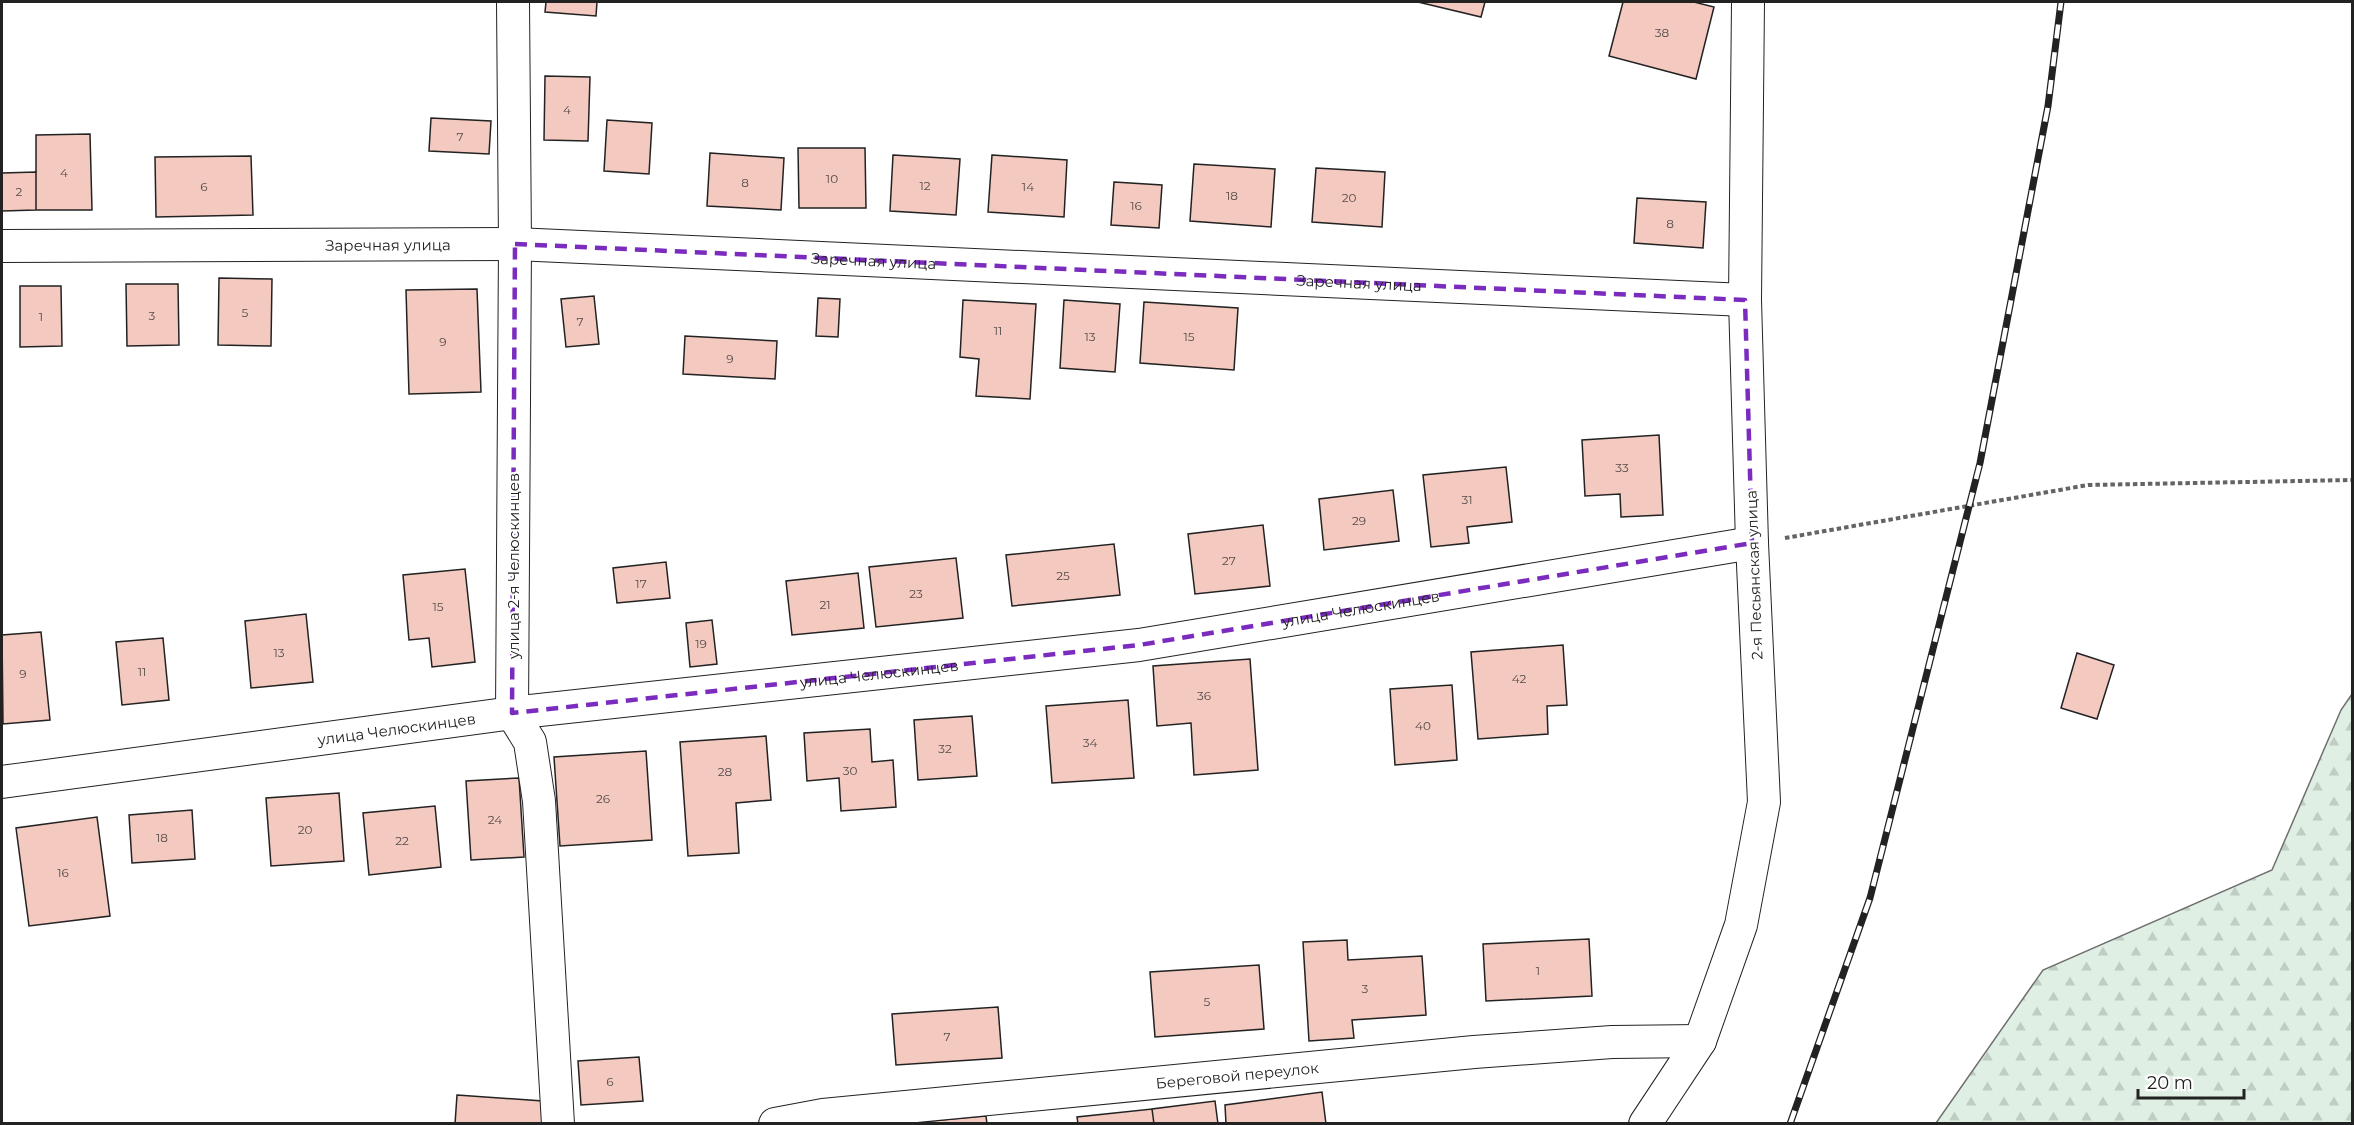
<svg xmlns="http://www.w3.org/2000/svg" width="2354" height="1125" viewBox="0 0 2354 1125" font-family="Montserrat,sans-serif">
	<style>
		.forest { fill: url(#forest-firs); stroke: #6f6f6f; stroke-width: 1.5 }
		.building { fill: #f3c9c0; stroke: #222; stroke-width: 1.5 }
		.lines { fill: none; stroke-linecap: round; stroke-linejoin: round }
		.minor-casing { stroke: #222; stroke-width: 34 }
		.path { stroke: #646464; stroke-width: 4; stroke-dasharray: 4.5 3; stroke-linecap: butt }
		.minor { stroke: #fff; stroke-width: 32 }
		.rail-casing { stroke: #222; stroke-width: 7 }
		.rail { stroke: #fff; stroke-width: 4.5; stroke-dasharray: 14; stroke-linecap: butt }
		.marked { fill: none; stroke: #7b2cbf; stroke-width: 4.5; stroke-dasharray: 12 8; stroke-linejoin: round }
		.labels { text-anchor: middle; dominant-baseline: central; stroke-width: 4.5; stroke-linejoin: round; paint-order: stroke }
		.number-label { font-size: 12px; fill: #564c4a }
		.street-label { font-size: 15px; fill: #222; stroke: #fff }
	</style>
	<defs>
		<pattern id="forest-firs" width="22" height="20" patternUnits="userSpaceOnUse" patternTransform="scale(1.5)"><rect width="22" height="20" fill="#e0efe3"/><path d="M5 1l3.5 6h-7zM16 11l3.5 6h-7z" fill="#c0cdc2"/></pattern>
	</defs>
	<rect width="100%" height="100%" fill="#fff"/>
	<path class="forest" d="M 2352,694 L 2352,1123 L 1936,1123 L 2043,970 L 2272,870 L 2341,710 Z"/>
	<path class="building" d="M 546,2 L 597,2 L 596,16 L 545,12 Z
		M 1418,2 L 1485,2 L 1481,17 Z
		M 1623,2 L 1694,2 L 1714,7 L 1696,79 L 1609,56 Z
		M 545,76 L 590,77 L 588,141 L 544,140 Z
		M 431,118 L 491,121 L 489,154 L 429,151 Z
		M 607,120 L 652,123 L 649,174 L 604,171 Z
		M 90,134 L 92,210 L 36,210 L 36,135 Z
		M 798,148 L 865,148 L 866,208 L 799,208 Z
		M 710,153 L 784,158 L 781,210 L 707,206 Z
		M 893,155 L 960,159 L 956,215 L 890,211 Z
		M 992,155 L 1067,160 L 1064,217 L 988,212 Z
		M 251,156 L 253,215 L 156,217 L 155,157 Z
		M 1194,164 L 1275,169 L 1271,227 L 1190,221 Z
		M 1316,168 L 1385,172 L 1382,227 L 1312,222 Z
		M 36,172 L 36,210 L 2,211 L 2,173 Z
		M 1114,182 L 1162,185 L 1159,228 L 1111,225 Z
		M 1637,198 L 1706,202 L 1703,248 L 1634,243 Z
		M 219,278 L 272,279 L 271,346 L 218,345 Z
		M 126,284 L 178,284 L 179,345 L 127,346 Z
		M 20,286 L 61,286 L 62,346 L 20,347 Z
		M 477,289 L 481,392 L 409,394 L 406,290 Z
		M 594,296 L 599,344 L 566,347 L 561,299 Z
		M 818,298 L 840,299 L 838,337 L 816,336 Z
		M 963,300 L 1036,304 L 1030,399 L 976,396 L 979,359 L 960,357 Z
		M 1064,300 L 1120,304 L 1115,372 L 1060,368 Z
		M 1144,302 L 1238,308 L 1234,370 L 1140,363 Z
		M 685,336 L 777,341 L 775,379 L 683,374 Z
		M 1659,435 L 1663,515 L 1621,517 L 1620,494 L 1585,496 L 1582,440 Z
		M 1506,467 L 1512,522 L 1467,527 L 1469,543 L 1431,547 L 1423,475 Z
		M 1393,490 L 1399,541 L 1324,550 L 1319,499 Z
		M 1263,525 L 1270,586 L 1195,594 L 1188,534 Z
		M 1114,544 L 1120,595 L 1012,606 L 1006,555 Z
		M 956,558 L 963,618 L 876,627 L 869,567 Z
		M 666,562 L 670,598 L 617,603 L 613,568 Z
		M 465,569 L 475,662 L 432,667 L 429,638 L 409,640 L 403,575 Z
		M 858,573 L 864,628 L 792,635 L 786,581 Z
		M 306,614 L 313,682 L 251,688 L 245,621 Z
		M 712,620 L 717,664 L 690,667 L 686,623 Z
		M 41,632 L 50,720 L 3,724 L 2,635 Z
		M 163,638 L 169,700 L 122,705 L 116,642 Z
		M 1563,645 L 1567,705 L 1547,706 L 1548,734 L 1478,739 L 1471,652 Z
		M 2077,653 L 2114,665 L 2097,719 L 2061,708 Z
		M 1250,659 L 1258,770 L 1194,775 L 1191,723 L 1157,726 L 1153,666 Z
		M 1452,685 L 1457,760 L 1395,765 L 1390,689 Z
		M 1128,700 L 1134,778 L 1052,783 L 1046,706 Z
		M 972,716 L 977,776 L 918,780 L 914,720 Z
		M 870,729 L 872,762 L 893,760 L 896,807 L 841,811 L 839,778 L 807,781 L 804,733 Z
		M 766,736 L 771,800 L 736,803 L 739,853 L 688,856 L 680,742 Z
		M 646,751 L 652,840 L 560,846 L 554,757 Z
		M 519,778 L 524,857 L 471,860 L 466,781 Z
		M 339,793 L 344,861 L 271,866 L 266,798 Z
		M 435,806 L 441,867 L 369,875 L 363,813 Z
		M 192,810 L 195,859 L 132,863 L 129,815 Z
		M 97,817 L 110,916 L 29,926 L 16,828 Z
		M 1589,939 L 1592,996 L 1486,1001 L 1483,944 Z
		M 1347,940 L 1348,960 L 1422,956 L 1426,1015 L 1352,1020 L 1354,1038 L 1309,1041 L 1303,942 Z
		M 1259,965 L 1264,1029 L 1155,1037 L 1150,972 Z
		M 998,1007 L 1002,1058 L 896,1065 L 892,1014 Z
		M 639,1057 L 643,1101 L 581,1105 L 578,1061 Z
		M 1322,1092 L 1326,1124 L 1226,1124 L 1225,1105 Z
		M 457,1095 L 543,1101 L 542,1124 L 455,1124 Z
		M 1215,1101 L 1218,1124 L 1154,1124 L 1152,1109 Z
		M 1152,1109 L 1154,1124 L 1078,1124 L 1077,1117 Z
		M 986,1116 L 987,1124 L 921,1124 L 921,1122 Z"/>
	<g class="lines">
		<g class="minor-casing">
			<g id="minor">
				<path d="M 513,2 L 515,244 L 512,713 L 530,742 L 539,801 L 558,1124"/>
				<path id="s1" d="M 2,246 L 515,244 L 1745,300"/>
				<path id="s2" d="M 2,782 L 512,713 L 1139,645 L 1752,543"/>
				<path id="s3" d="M 775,1124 L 823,1115 L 1474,1052 L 1612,1042 L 1700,1041"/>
				<path d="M 1645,1124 L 1700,1041 L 1741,925 L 1764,802 L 1752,543 L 1745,300 L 1748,2"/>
			</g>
		</g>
		<path class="path" d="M 1785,538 L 2088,485 L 2352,480"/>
		<use href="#minor" class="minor"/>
		<g class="rail-casing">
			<path id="rail" d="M 1790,1124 L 1870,898 L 1980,463 L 2048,106 L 2061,2"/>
		</g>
		<use href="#rail" class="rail"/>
	</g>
	<path class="marked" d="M 515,244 L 1745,300 L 1752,543 L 1139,645 L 512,713 Z"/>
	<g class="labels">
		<g class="number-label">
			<text x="1662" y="32">38</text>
			<text x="567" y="109">4</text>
			<text x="460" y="136">7</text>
			<text x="64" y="172">4</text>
			<text x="832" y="178">10</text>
			<text x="745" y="182">8</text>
			<text x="925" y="185">12</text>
			<text x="204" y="186">6</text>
			<text x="1028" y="186">14</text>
			<text x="19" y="191">2</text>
			<text x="1232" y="195">18</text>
			<text x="1349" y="197">20</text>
			<text x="1136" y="205">16</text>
			<text x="1670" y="223">8</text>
			<text x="245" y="312">5</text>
			<text x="152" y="315">3</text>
			<text x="41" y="316">1</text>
			<text x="580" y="321">7</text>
			<text x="998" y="330">11</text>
			<text x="1090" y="336">13</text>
			<text x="1189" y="336">15</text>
			<text x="443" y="341">9</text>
			<text x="730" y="358">9</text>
			<text x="1622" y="467">33</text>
			<text x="1467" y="499">31</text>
			<text x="1359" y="520">29</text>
			<text x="1229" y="560">27</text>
			<text x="1063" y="575">25</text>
			<text x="641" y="583">17</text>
			<text x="916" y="593">23</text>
			<text x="825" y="604">21</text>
			<text x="438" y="606">15</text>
			<text x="701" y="643">19</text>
			<text x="279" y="652">13</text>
			<text x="142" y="671">11</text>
			<text x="23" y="673">9</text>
			<text x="1519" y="678">42</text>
			<text x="1204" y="695">36</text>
			<text x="1423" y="725">40</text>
			<text x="1090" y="742">34</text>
			<text x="945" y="748">32</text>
			<text x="850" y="770">30</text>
			<text x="725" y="771">28</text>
			<text x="603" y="798">26</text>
			<text x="495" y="819">24</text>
			<text x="305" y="829">20</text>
			<text x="162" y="837">18</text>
			<text x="402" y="840">22</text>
			<text x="63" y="872">16</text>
			<text x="1538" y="970">1</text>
			<text x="1365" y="988">3</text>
			<text x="1207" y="1001">5</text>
			<text x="947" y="1036">7</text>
			<text x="610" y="1081">6</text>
		</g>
		<g class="street-label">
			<text stroke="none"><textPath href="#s1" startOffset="386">Заречная улица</textPath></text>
			<text stroke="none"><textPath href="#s1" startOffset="872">Заречная улица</textPath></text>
			<text stroke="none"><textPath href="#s1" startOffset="1358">Заречная улица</textPath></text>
			<text transform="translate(513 566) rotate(-90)">улица 2-я Челюскинцев</text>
			<text transform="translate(1754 575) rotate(-92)">2-я Песьянская улица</text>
			<text stroke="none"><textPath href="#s2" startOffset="1370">улица Челюскинцев</textPath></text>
			<text stroke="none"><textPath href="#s2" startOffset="884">улица Челюскинцев</textPath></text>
			<text stroke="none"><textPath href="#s2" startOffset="398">улица Челюскинцев</textPath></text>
			<text stroke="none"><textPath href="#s3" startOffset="465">Береговой переулок</textPath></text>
		</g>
	</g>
	<rect width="2354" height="1125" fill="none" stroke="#222222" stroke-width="6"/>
	<path d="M2138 1089v9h106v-9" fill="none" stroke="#222222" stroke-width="3"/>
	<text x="2147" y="1089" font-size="18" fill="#222222" stroke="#ffffff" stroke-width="4.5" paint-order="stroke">20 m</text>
</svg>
